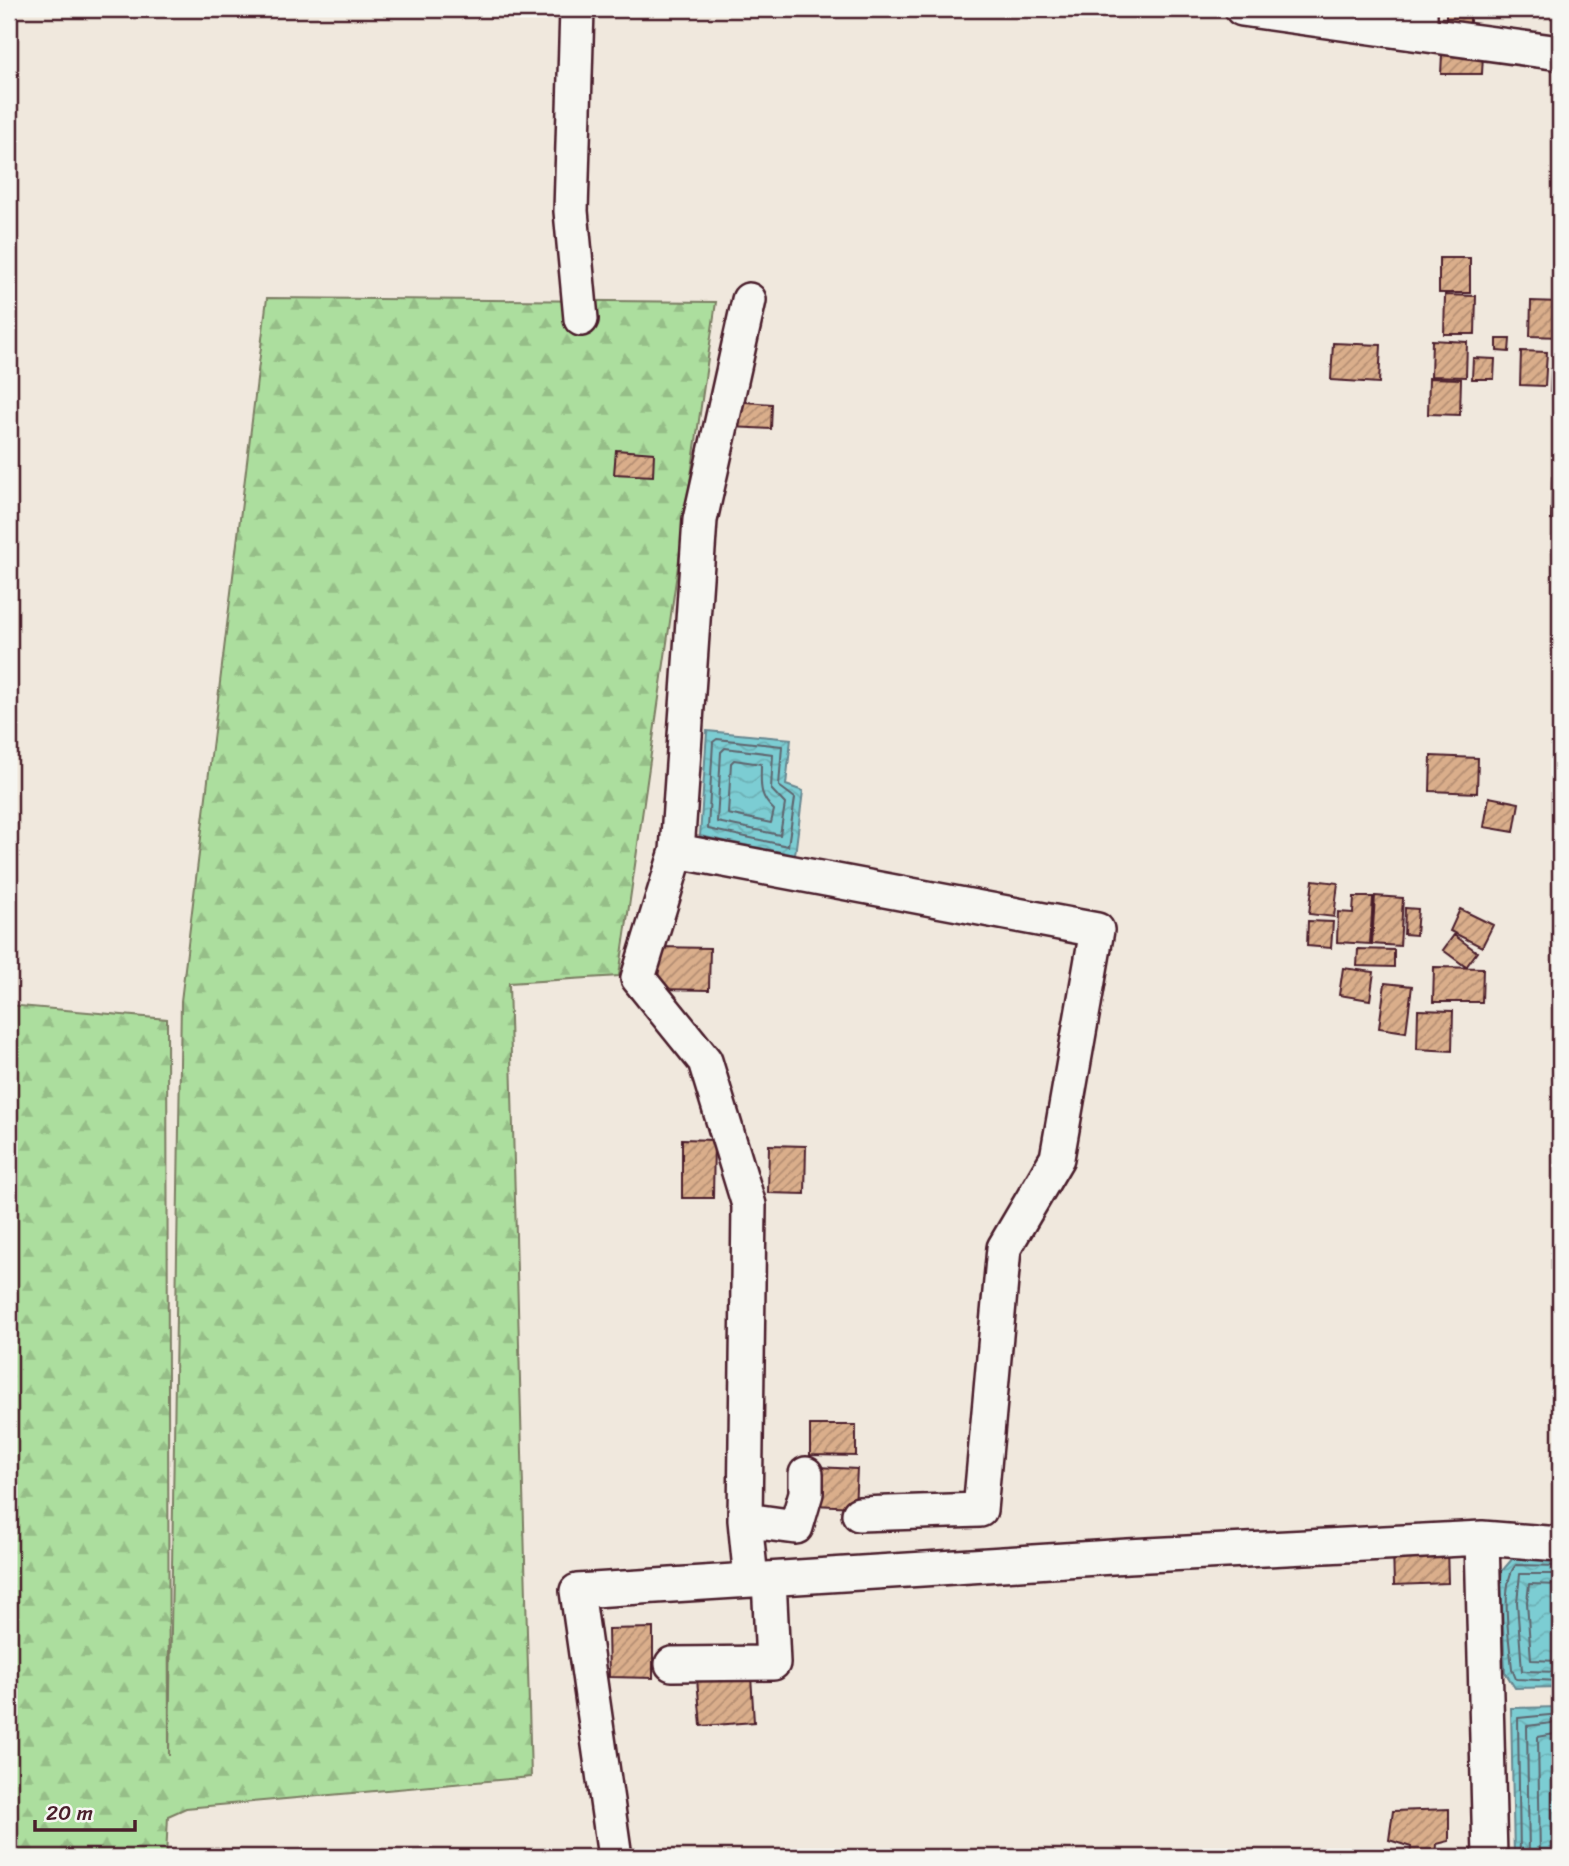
<svg xmlns="http://www.w3.org/2000/svg" width="1569" height="1866" viewBox="0 0 1569 1866" font-family="Sriracha,sans-serif">
	<style>
		.forest { fill: url(#forest-firs); stroke: #7b7e64; stroke-width: 2 }
		.water { fill: url(#water-waves); stroke: #688790; stroke-width: 2 }
		.lines { fill: none; stroke-linecap: round; stroke-linejoin: round }
		.shore { stroke: #5e656e; stroke-width: 2 }
		.building { fill: url(#building-hatch); stroke: #4a1f2b; stroke-width: 2 }
		.minor-casing { stroke: #4a1f2b; stroke-width: 38 }
		.minor { stroke: #f6f6f2; stroke-width: 33 }
	</style>
	<defs>
		<pattern id="forest-firs" width="22" height="20" patternUnits="userSpaceOnUse" patternTransform="scale(1.75)"><rect width="22" height="20" fill="#acde9e"/><path d="M5 1l3.5 6h-7zM16 11l3.5 6h-7z" fill="#96be88"/></pattern>
		<pattern id="water-waves" width="16" height="10" patternUnits="userSpaceOnUse" patternTransform="scale(1.75)"><rect width="16" height="10" fill="#7ccdd3"/><path d="M0 5q4-4 8 0t8 0" fill="none" stroke="#6db0b5"/></pattern>
		<pattern id="building-hatch" width="6" height="6" patternUnits="userSpaceOnUse" patternTransform="scale(1.75)"><rect width="6" height="6" fill="#daae8b"/><path d="M-1 1l2-2M0 6l6-6M5 7l2-2" fill="none" stroke="#b38d72"/></pattern>
	</defs>
	<rect width="100%" height="100%" fill="#f0e8dd"/>
	<filter id="ink" filterUnits="userSpaceOnUse"><feTurbulence type="fractalNoise" baseFrequency=".0143" numOctaves="2"/><feDisplacementMap in="SourceGraphic" scale="14" xChannelSelector="R" yChannelSelector="G"/><feConvolveMatrix kernelMatrix="1 2 1 2 8 2 1 2 1" color-interpolation-filters="sRGB"/></filter>
	<g filter="url(#ink)">
		<path class="forest" d="M 267,298 L 716,302 L 619,976 L 509,983 L 531,1777 L 186,1808 L 168,1816 L 166,1857 L 9,1857 L 9,1005 L 167,1019 L 169,1756 L 181,1001 Z"/>
		<path class="water" d="M 707,731 L 791,739 L 786,785 L 803,791 L 795,855 L 700,836 Z
			M 1513,1558 L 1560,1559 L 1560,1687 L 1515,1688 L 1505,1672 L 1501,1580 L 1502,1571 Z
			M 1560,1707 L 1560,1857 L 1514,1857 L 1511,1708 Z"/>
		<g class="lines">
			<path class="shore" d="M 717,739 L 782,746 L 779,786 L 795,798 L 788,846 L 708,829 L 713,742 Z
				M 725,748 L 773,754 L 771,789 L 785,804 L 780,835 L 717,822 L 721,752 Z
				M 734,760 L 761,764 C 761,784 758,795 774,810 L 771,823 L 728,814 L 731,763 Z
				M 1560,1566 L 1516,1565 C 1499,1582 1510,1645 1512,1669 L 1516,1679 L 1560,1681
				M 1560,1574 L 1520,1574 L 1517,1602 L 1522,1671 L 1560,1672
				M 1560,1585 L 1529,1584 L 1527,1602 L 1531,1660 L 1560,1661
				M 1520,1857 L 1518,1718 L 1560,1714
				M 1529,1857 L 1527,1726 L 1560,1722
				M 1540,1857 L 1538,1737 L 1560,1733"/>
		</g>
		<path class="building" d="M 1446,9 L 1470,9 L 1470,24 L 1446,23 Z
			M 1442,54 L 1483,55 L 1482,74 L 1441,74 Z
			M 1557,79 L 1560,79 L 1560,123 L 1556,123 Z
			M 1439,258 L 1470,258 L 1470,293 L 1439,293 Z
			M 1445,295 L 1476,296 L 1475,334 L 1444,334 Z
			M 1531,301 L 1560,302 L 1560,337 L 1530,336 Z
			M 1497,339 L 1510,339 L 1509,352 L 1497,351 Z
			M 1432,340 L 1467,342 L 1466,377 L 1431,376 Z
			M 1333,343 L 1381,345 L 1379,383 L 1331,380 Z
			M 1521,351 L 1547,352 L 1545,386 L 1520,385 Z
			M 1473,358 L 1495,359 L 1494,379 L 1472,379 Z
			M 1551,369 L 1560,369 L 1560,391 L 1550,391 Z
			M 1429,378 L 1461,379 L 1460,415 L 1428,414 Z
			M 732,401 L 772,404 L 771,429 L 731,427 Z
			M 616,450 L 654,453 L 653,476 L 614,474 Z
			M 1552,477 L 1560,477 L 1560,521 L 1551,520 Z
			M 1431,756 L 1478,758 L 1477,793 L 1430,791 Z
			M 1489,797 L 1519,803 L 1514,832 L 1484,827 Z
			M 1313,880 L 1338,883 L 1334,917 L 1309,914 Z
			M 1375,896 L 1403,898 L 1400,946 L 1372,944 Z
			M 1354,897 L 1373,897 L 1370,944 L 1337,942 L 1338,912 L 1353,913 Z
			M 1405,908 L 1418,909 L 1416,935 L 1404,934 Z
			M 1460,909 L 1493,925 L 1482,947 L 1450,931 Z
			M 1308,921 L 1333,922 L 1331,948 L 1307,946 Z
			M 1454,935 L 1477,952 L 1466,967 L 1443,950 Z
			M 659,947 L 710,948 L 709,990 L 658,989 Z
			M 1358,949 L 1394,950 L 1394,967 L 1357,966 Z
			M 1434,967 L 1483,968 L 1482,1002 L 1433,1002 Z
			M 1343,968 L 1374,972 L 1370,1000 L 1339,995 Z
			M 1385,983 L 1412,986 L 1406,1032 L 1379,1028 Z
			M 1418,1010 L 1453,1011 L 1452,1051 L 1417,1049 Z
			M 682,1139 L 714,1140 L 713,1198 L 682,1198 Z
			M 769,1145 L 806,1146 L 805,1194 L 768,1193 Z
			M 1559,1270 L 1560,1270 L 1560,1299 L 1558,1299 Z
			M 810,1425 L 856,1425 L 856,1456 L 810,1455 Z
			M 817,1467 L 857,1469 L 855,1507 L 814,1505 Z
			M 1447,1546 L 1448,1583 L 1394,1585 L 1393,1548 Z
			M 653,1628 L 653,1678 L 609,1677 L 608,1629 Z
			M 751,1676 L 754,1722 L 701,1726 L 697,1679 Z
			M 1449,1809 L 1449,1841 L 1437,1844 L 1436,1857 L 1410,1857 L 1411,1847 L 1389,1840 L 1393,1811 Z
			M 367,1850 L 367,1857 L 327,1857 L 327,1852 Z"/>
		<g class="lines">
			<g class="minor-casing">
				<path id="minor" d="M 577,9 L 571,211 L 581,319
					M 1242,9 L 1420,34
					M 1420,9 L 1420,34 L 1560,53
					M 677,851 L 1097,930 L 1057,1158 L 1004,1248 L 980,1510 L 859,1514
					M 745,1520 L 749,1205 L 705,1061 L 638,978 L 677,851 L 700,520 L 749,300
					M 1482,1538 L 1490,1857
					M 751,1580 L 745,1520 L 796,1527 L 806,1493 L 806,1474
					M 672,1664 L 773,1663 L 769,1579
					M 615,1857 L 577,1591 L 1128,1556 L 1482,1538 L 1560,1544"/>
			</g>
			<use href="#minor" class="minor"/>
		</g>
	</g>
	<rect width="1569" height="1866" fill="none" stroke="#f6f6f2" stroke-width="35"/>
	<rect x="18" y="18" width="1534" height="1831" fill="none" stroke="#4a1f2b" stroke-width="2.5" filter="url(#ink)"/>
	<path d="M35 1820v10h100v-10" fill="none" stroke="#4a1f2b" stroke-width="3.5"/>
	<text x="46" y="1820" font-size="21" fill="#4a1f2b" stroke="#f6f6f2" stroke-width="5" paint-order="stroke">20 m</text>
</svg>
